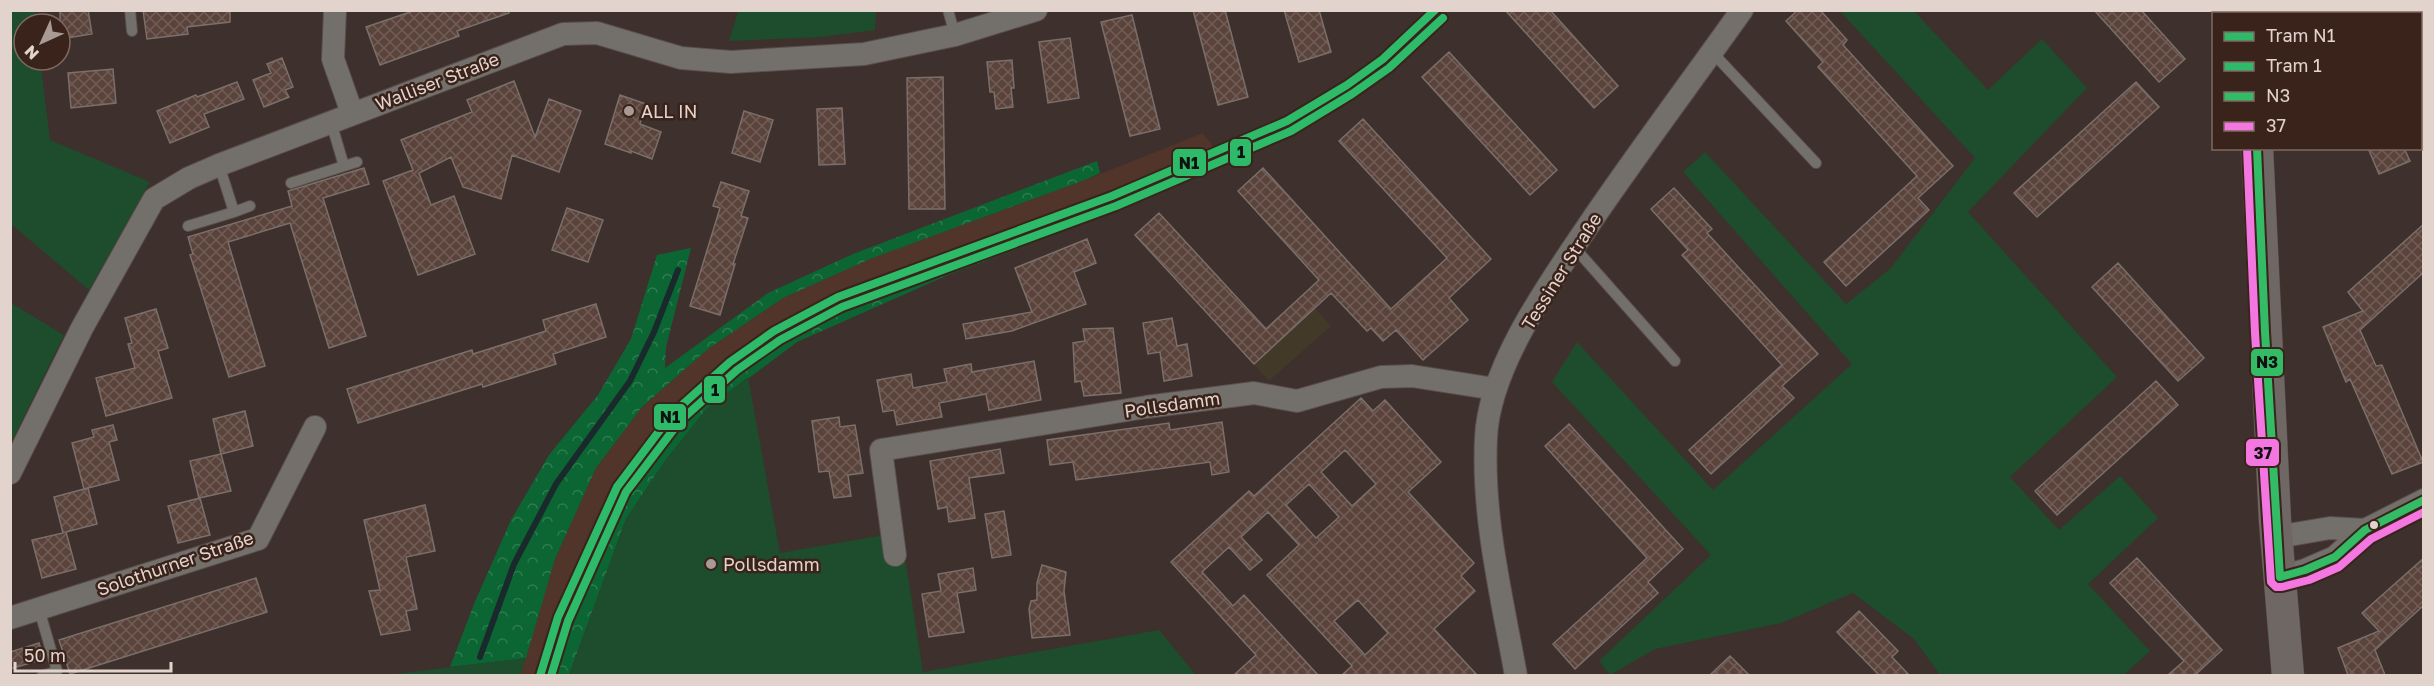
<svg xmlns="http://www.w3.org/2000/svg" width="2434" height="686" viewBox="0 0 2434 686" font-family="'Golos Text',sans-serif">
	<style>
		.built { fill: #51342a }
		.industrial { fill: #433929 }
		.forest { fill: url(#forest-crowns) }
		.park { fill: #1d4d2c }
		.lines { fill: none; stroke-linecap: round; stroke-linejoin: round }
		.stream { stroke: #1a292c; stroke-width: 6 }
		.building { fill: url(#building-cross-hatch); stroke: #7a6f6b; stroke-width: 1.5; fill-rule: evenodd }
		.service-casing { stroke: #5a4e4b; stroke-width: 12 }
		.minor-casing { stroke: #5a4e4b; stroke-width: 24 }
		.secondary-casing { stroke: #5a4e4b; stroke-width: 33 }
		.service { stroke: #73706c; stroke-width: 10 }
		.minor { stroke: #73706c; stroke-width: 22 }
		.secondary { stroke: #6e6763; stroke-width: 32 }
		.bus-1-casing { stroke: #3a231b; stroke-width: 12 }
		.bus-2-casing { stroke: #3a231b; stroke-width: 12 }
		.bus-1 { stroke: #33bc65; stroke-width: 8 }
		.bus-2 { stroke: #f476e0; stroke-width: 8 }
		.tram-1-casing { stroke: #3a231b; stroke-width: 12 }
		.tram-2-casing { stroke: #3a231b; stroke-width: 12 }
		.tram-1 { stroke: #2dbb69; stroke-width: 8 }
		.tram-2 { stroke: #2dbb69; stroke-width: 8 }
		.poi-dot { fill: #a99a95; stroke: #3a231b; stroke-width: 2 }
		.bus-dot { fill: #e3d3cd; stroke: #3a231b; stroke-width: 2 }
		.labels { text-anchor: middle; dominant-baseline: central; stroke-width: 5; stroke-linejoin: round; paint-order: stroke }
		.street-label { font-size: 18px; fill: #e3d3cd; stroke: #3a231b }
		.poi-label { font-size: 18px; fill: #e3d3cd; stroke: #3a231b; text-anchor: start }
		.line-badge { stroke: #3a231b; stroke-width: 2 }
		.pale-badge-label { font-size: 16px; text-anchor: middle; font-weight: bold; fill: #111 }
	</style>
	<defs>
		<pattern id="forest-crowns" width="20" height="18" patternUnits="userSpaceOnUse" patternTransform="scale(1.5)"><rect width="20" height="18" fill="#0b6633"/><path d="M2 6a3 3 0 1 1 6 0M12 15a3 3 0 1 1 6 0" fill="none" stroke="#2e7b4f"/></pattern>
		<pattern id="building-cross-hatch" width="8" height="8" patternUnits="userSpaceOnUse" patternTransform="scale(1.5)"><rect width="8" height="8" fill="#5a433b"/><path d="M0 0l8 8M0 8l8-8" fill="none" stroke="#725d56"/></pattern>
	</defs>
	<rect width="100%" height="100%" fill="#3e302c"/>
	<path class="built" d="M 1203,133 L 1221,157 L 798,327 L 706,396 L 619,503 L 578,589 L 546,675 L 520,676 L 555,559 L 596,468 L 642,407 L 708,349 L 783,298 L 869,259 L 1085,180 Z"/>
	<path class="industrial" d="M 1303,295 L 1331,326 L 1269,381 L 1242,351 Z"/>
	<path class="forest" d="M 1247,156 L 1121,210 L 948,275 L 797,342 L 706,410 L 665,461 L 626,519 L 569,675 L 546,676 L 578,589 L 619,503 L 659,445 L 706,396 L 751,360 L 798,327 L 860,298 L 1221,157 Z
		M 1097,161 L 1100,173 L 1085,180 L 870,259 L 783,298 L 708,349 L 642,407 L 596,468 L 555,559 L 526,658 L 450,667 L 474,604 L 511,520 L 549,455 L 598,395 L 631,339 L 657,255 L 691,248 L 666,347 L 665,368 L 768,293 L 853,254 Z"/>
	<path class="park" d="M 11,10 L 35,11 L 36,24 L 24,24 L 24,60 L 40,60 L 50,140 L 150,182 L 89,290 L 11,224 Z
		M 738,11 L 876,11 L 875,30 L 821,37 L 729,41 Z
		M 1840,11 L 1914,11 L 1988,90 L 2042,39 L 2087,88 L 1968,212 L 2117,377 L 2010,477 L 2059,530 L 2120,476 L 2158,518 L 2088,584 L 2150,651 L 2124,675 L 1940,675 L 1914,639 L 1853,593 L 1781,623 L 1655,649 L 1610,675 L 1599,661 L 1711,555 L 1552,382 L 1577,342 L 1713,490 L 1852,364 L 1683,172 L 1705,152 L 1846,304 L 1890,269 L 1975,158 Z
		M 11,303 L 64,335 L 11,443 Z
		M 748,377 L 780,553 L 901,532 L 923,672 L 1159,630 L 1196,675 L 569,676 L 626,519 L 665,461 L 706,409 Z
		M 526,658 L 520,675 L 386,675 Z"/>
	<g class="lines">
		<path class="stream" d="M 480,657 L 514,564 L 556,484 L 630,381 L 654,332 L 678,270"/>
	</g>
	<path class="building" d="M 60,10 L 88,10 L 92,34 L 60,39 Z
		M 143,10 L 230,10 L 230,22 L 187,27 L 188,34 L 147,39 Z
		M 416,10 L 509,10 L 509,13 L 457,31 L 459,36 L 380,65 L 366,27 Z
		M 1193,10 L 1225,10 L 1248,97 L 1218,105 Z
		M 1284,10 L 1319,10 L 1331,52 L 1299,62 Z
		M 1505,10 L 1550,10 L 1618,86 L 1594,108 Z
		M 1798,10 L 1820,10 L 1847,40 L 1843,45 L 1953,166 L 1918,198 L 1929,210 L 1846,286 L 1824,262 L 1917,176 L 1818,67 L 1823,62 L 1786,21 Z
		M 2094,10 L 2141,10 L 2185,59 L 2159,82 Z
		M 1132,15 L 1160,129 L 1130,136 L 1101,22 Z
		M 1070,38 L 1079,98 L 1048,103 L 1039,42 Z
		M 1449,52 L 1557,170 L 1530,195 L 1422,77 Z
		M 282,58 L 293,87 L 285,90 L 289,97 L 264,107 L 253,80 L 271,73 L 267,64 Z
		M 1012,60 L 1014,88 L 1011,88 L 1013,107 L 996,109 L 994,92 L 990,92 L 987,62 Z
		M 113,69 L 116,103 L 71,108 L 68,73 Z
		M 943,77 L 945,209 L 909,209 L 907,78 Z
		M 514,81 L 535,137 L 549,99 L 581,111 L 559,172 L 512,155 L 501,199 L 463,187 L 451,157 L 419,173 L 431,205 L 454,196 L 475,254 L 418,275 L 383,181 L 413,170 L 401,140 L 472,112 L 467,100 Z
		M 237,82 L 244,99 L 204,114 L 209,127 L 170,143 L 157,111 L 196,95 L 197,97 Z
		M 2136,82 L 2159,107 L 2037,217 L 2014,193 Z
		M 620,95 L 646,104 L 640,124 L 661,132 L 652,159 L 631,151 L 631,153 L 605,144 Z
		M 842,108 L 845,164 L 819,165 L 817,109 Z
		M 744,111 L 773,120 L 760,162 L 732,153 Z
		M 1363,119 L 1491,259 L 1449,298 L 1468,320 L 1423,360 L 1396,330 L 1383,341 L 1371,328 L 1367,331 L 1331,293 L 1254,364 L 1135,235 L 1159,213 L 1266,329 L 1319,280 L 1238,191 L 1263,168 L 1391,309 L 1447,258 L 1339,141 Z
		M 2368,148 L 2404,148 L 2410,161 L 2379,174 Z
		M 364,168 L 369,184 L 323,198 L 366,336 L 329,348 L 290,223 L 228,242 L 265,366 L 229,377 L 190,255 L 193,254 L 188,237 L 292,206 L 288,191 Z
		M 721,182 L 749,191 L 741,216 L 748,218 L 733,264 L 735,264 L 720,315 L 690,306 L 720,208 L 713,206 Z
		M 1674,188 L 1712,229 L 1707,233 L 1818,354 L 1782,386 L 1794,398 L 1711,474 L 1689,450 L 1782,365 L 1682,255 L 1688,250 L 1651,209 Z
		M 567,208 L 603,220 L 588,262 L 552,250 Z
		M 2424,224 L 2424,272 L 2360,330 L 2376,366 L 2382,365 L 2423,462 L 2392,474 L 2350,379 L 2346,382 L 2323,327 L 2363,311 L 2348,292 Z
		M 1087,239 L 1096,263 L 1074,272 L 1086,304 L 1012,331 L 966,339 L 963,324 L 1032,312 L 1015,268 Z
		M 2118,263 L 2204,358 L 2178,381 L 2092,287 Z
		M 596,304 L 606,337 L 553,354 L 556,364 L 483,387 L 482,384 L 358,423 L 347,389 L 472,350 L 473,354 L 546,331 L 543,320 Z
		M 156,309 L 168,348 L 158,351 L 172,398 L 106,416 L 96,378 L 135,368 L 128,344 L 132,343 L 125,318 Z
		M 1172,318 L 1177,346 L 1187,344 L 1192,376 L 1164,381 L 1160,352 L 1148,354 L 1143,323 Z
		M 1113,328 L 1121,393 L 1084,396 L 1081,381 L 1075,382 L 1073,343 L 1085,341 L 1083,329 Z
		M 1034,361 L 1041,400 L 989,410 L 986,394 L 939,403 L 942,417 L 897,425 L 894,410 L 883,412 L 877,380 L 911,374 L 913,388 L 947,382 L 944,369 L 971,364 L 972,372 Z
		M 2156,381 L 2178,405 L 2057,515 L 2035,491 Z
		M 1361,398 L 1373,411 L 1385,400 L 1441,462 L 1408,492 L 1474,563 L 1461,576 L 1475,591 L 1434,629 L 1477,675 L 1342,675 L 1352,666 L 1267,575 L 1299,545 L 1268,512 L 1241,537 L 1262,560 L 1250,570 L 1229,547 L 1202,572 L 1233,606 L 1244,595 L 1318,675 L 1234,675 L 1256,655 L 1171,562 L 1249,491 L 1254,496 ZM 1345,450 L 1376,484 L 1352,506 L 1321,472 ZM 1309,484 L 1339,517 L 1316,538 L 1286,505 ZM 1358,600 L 1388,633 L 1365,655 L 1334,621 Z
		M 245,411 L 253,446 L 221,454 L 231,491 L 199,498 L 190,461 L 221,454 L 213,419 Z
		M 839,417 L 840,427 L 855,425 L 863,473 L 848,475 L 851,496 L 834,498 L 829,471 L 819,472 L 812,421 Z
		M 1222,422 L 1229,472 L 1212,475 L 1210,462 L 1076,480 L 1073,462 L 1050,465 L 1047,440 L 1169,423 L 1170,430 Z
		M 1569,424 L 1683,549 L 1648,582 L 1658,593 L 1575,669 L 1553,644 L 1647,558 L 1545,446 Z
		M 113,425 L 117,440 L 109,442 L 119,480 L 84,489 L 72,443 L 94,437 L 92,430 Z
		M 1000,449 L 1004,473 L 969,478 L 975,518 L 949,522 L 947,507 L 938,509 L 930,461 Z
		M 88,488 L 97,524 L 66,532 L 76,569 L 42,578 L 32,540 L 63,533 L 54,497 Z
		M 200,498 L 210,535 L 178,543 L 168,506 Z
		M 425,505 L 435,551 L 406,557 L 417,609 L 406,611 L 410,630 L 381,635 L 369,591 L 380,590 L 364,520 Z
		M 1004,511 L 1011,555 L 992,558 L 985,514 Z
		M 2137,558 L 2222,650 L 2195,675 L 2168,675 L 2184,661 L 2110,583 Z
		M 2424,558 L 2424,605 L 2375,650 L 2385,675 L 2348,675 L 2338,648 L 2379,631 L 2362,613 Z
		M 1042,565 L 1066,572 L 1064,591 L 1070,635 L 1032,638 L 1029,609 L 1031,601 L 1037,600 L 1037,583 Z
		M 973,568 L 976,590 L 957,593 L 964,632 L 929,637 L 922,594 L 941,591 L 938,574 Z
		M 256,578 L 267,612 L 70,674 L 59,640 Z
		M 1859,611 L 1898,651 L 1892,657 L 1909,675 L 1879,675 L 1837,632 Z
		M 39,643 L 44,659 L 10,669 L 10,652 Z
		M 1730,656 L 1749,675 L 1710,675 Z"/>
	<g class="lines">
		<g class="service-casing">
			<path id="service" d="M 130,10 L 132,31
				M 948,10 L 955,35
				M 1712,52 L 1816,163
				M 344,166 L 357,162
				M 291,183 L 344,166 L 331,122
				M 234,212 L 250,206
				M 188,226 L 234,212 L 219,165
				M 1574,247 L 1675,361
				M 39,609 L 57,671 L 42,676"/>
		</g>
		<g class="minor-casing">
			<path id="minor" d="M 335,10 L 333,59 L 352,113
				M 10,473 L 82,328 L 154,199 L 189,178 L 219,165 L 563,34 L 597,33 L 681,58 L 731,62 L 864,54 L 955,35 L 1036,10
				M 2277,537 L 2330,528 L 2365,530
				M 895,555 L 881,450 L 1146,407 L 1254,393 L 1297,401 L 1381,377 L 1412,376 L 1495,389
				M 2280,577 L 2305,570 L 2335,557 L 2365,530 L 2424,500
				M 10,618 L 258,539 L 315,427
				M 1516,676 C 1502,597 1482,518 1486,438 C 1489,364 1554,277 1594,217 C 1642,147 1693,79 1742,10"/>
		</g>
		<g class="secondary-casing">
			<path id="secondary" d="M 2253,10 L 2253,14
				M 2257,148 L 2275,521 L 2288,676"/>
		</g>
		<use href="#service" class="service"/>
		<use href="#minor" class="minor"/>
		<use href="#secondary" class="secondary"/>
		<g class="bus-1-casing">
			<path id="bus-1" d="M 2257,148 L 2265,332 L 2280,577
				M 2280,577 L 2305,570 L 2335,557 L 2365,530 L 2424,500"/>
		</g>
		<g class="bus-2-casing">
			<path id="bus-2" d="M 2247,148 L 2255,333 L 2271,582 L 2276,587 L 2282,587 L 2309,580 L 2339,567 L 2371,539 L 2424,512"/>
		</g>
		<use href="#bus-1" class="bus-1"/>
		<use href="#bus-2" class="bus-2"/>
		<g class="tram-1-casing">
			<path id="tram-1" d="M 540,676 L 558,617 L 617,487 L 672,414 L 730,362 L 774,331 L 838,297 L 1112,196 L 1287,121 L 1347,85 L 1383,59 L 1435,10"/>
		</g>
		<g class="tram-2-casing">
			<path id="tram-2" d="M 551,676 L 568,621 L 626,492 L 680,421 L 737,370 L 780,340 L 842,307 L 1116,206 L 1291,131 L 1352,94 L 1389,68 L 1443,18"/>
		</g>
		<use href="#tram-1" class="tram-1"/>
		<use href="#tram-2" class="tram-2"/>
	</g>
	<g class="poi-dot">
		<circle cx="629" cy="111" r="6"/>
		<circle cx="711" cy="564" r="6"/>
	</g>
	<circle class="bus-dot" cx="2374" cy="525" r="5"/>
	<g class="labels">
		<g class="street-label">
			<text transform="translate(437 81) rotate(-21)">Walliser Straße</text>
			<text transform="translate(1561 271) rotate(-58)">Tessiner Straße</text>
			<text transform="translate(1172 404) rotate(-8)">Pollsdamm</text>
			<text transform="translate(175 563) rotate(-19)">Solothurner Straße</text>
		</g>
		<g class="poi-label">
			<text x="641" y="111">ALL IN</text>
			<text x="723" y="564">Pollsdamm</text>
		</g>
	</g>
	<g class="line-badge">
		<rect x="1229" y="138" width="23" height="29" rx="6" fill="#2dbb69"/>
		<rect x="1172" y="148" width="35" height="29" rx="6" fill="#2dbb69"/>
		<rect x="2250" y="348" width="34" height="29" rx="6" fill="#33bc65"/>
		<rect x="703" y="375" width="23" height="29" rx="6" fill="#2dbb69"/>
		<rect x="653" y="403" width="34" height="28" rx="6" fill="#2dbb69"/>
		<rect x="2245" y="438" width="35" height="29" rx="6" fill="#f476e0"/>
	</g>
	<g class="pale-badge-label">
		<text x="1241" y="158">1</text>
		<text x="1189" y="169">N1</text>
		<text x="2267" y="368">N3</text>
		<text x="715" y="396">1</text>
		<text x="670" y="423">N1</text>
		<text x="2263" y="459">37</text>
	</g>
	<rect width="2434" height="686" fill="none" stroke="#e3d3cd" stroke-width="24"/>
	<rect x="2212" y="12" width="210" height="138" fill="#3a231b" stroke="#7e6962" stroke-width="1.5"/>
	<rect x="2224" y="32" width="30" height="9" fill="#2dbb69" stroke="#7e6962" stroke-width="1.5"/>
	<text x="2266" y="42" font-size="18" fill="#e3d3cd">Tram N1</text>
	<rect x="2224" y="62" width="30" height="9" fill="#2dbb69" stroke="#7e6962" stroke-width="1.5"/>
	<text x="2266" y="72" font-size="18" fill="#e3d3cd">Tram 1</text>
	<rect x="2224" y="92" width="30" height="9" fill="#33bc65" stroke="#7e6962" stroke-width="1.5"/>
	<text x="2266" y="102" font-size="18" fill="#e3d3cd">N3</text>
	<rect x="2224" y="122" width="30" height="9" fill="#f476e0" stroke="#7e6962" stroke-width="1.5"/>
	<text x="2266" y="132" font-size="18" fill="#e3d3cd">37</text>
	<g transform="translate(42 42) rotate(225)"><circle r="28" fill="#3a231b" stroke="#7e6962" stroke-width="1.5"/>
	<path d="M0-4.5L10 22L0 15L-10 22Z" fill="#a99a95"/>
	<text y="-9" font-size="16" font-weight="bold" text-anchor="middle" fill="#e3d3cd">N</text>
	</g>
	<path d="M15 662v9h156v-9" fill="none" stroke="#e3d3cd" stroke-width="3"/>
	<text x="24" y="662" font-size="18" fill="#e3d3cd" stroke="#3a231b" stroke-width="4.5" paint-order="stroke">50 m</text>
</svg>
